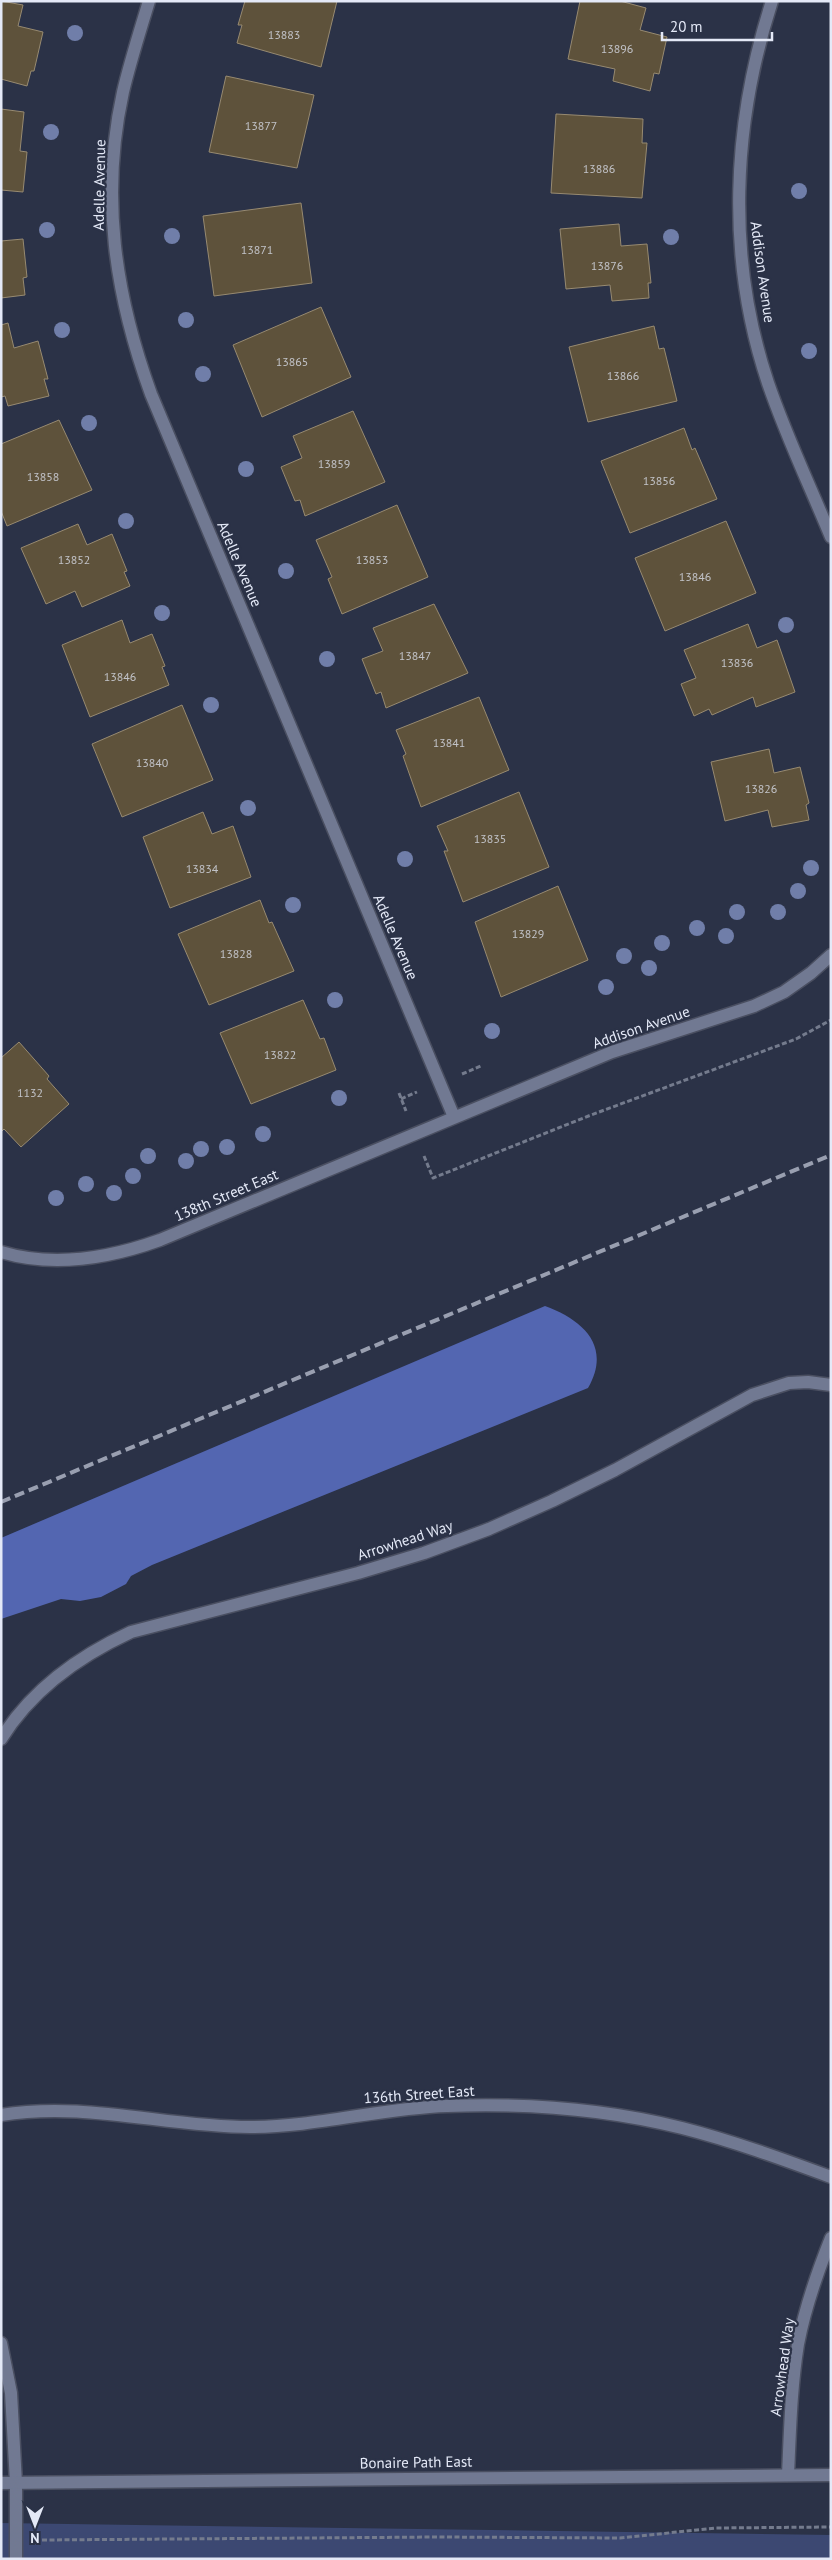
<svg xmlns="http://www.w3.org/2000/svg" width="832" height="2560" viewBox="0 0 832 2560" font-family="'PT Sans',sans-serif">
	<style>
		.green { fill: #3c4872 }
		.forest { fill: #5366b1 }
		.building { fill: #5e523b; stroke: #978a71 }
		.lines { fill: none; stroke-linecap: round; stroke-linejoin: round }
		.service-casing { stroke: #4a4f61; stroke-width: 15 }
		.minor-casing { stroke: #4a4f61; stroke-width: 15 }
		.tertiary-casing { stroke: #4a4f61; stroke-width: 15 }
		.path { stroke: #747b8d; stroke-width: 3; stroke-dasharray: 5 2.5; stroke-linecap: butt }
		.service { stroke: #717992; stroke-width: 12 }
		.minor { stroke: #717992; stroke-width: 12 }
		.tertiary { stroke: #717992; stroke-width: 12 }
		.rail { stroke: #999fb0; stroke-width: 4; stroke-dasharray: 10 5; stroke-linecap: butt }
		.tree { fill: #707ea9 }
		.labels { text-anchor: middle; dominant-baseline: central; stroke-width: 4.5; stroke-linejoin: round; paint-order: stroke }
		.number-label { font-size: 12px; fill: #c2c3c8 }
		.street-label { font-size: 15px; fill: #e4e9f7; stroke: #2b3247 }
	</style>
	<rect width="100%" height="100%" fill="#2b3247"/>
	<path class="green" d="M 1,2523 L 831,2535 L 831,2559 L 1,2559 Z"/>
	<path class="forest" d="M 545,1306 C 583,1320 612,1346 588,1388 L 152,1565 L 131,1576 L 126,1584 L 101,1597 L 80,1601 L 61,1599 L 1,1619 L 1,1538 Z"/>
	<path class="building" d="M 1,1 L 23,5 L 18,26 L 43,32 L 34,71 L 31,71 L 27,86 L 1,79 Z
		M 245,1 L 337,1 L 321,67 L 237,43 L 242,25 L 238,25 Z
		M 580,1 L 620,1 L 646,8 L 640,30 L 667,37 L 659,74 L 654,73 L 650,91 L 613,81 L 615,69 L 568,59 Z
		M 226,76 L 314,95 L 297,168 L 209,152 Z
		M 1,109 L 24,112 L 20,151 L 27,152 L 23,192 L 1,190 Z
		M 556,114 L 643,119 L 642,143 L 647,143 L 642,198 L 551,193 Z
		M 301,203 L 312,283 L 214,296 L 203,216 Z
		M 619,224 L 621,246 L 647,244 L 651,283 L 648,283 L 649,298 L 612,301 L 610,285 L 566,289 L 560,229 Z
		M 23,239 L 27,277 L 23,278 L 25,295 L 1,298 L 1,241 Z
		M 321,307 L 351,377 L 262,417 L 233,345 Z
		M 8,323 L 14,348 L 38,341 L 48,379 L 44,379 L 49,396 L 8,406 L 5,396 L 1,397 L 1,325 Z
		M 654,326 L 659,349 L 664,348 L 677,401 L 588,422 L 569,347 Z
		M 353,411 L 385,482 L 305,516 L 300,500 L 295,501 L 281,467 L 302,458 L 293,436 Z
		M 59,420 L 92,490 L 7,526 L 1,511 L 1,444 Z
		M 684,428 L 692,450 L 695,448 L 717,499 L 630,533 L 601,461 Z
		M 397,505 L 428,577 L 342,614 L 328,579 L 332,577 L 316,540 Z
		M 726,521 L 756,593 L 665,631 L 635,558 Z
		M 78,524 L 87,545 L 112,534 L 127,571 L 124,572 L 130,586 L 82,607 L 75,591 L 46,604 L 21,548 Z
		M 434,604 L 468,673 L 386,708 L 381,692 L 376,694 L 362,659 L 383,651 L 373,628 Z
		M 122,620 L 130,643 L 152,634 L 165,666 L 162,667 L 169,685 L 90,717 L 62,645 Z
		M 748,624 L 757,648 L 777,640 L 795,692 L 756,707 L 753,697 L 712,715 L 709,709 L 694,716 L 681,684 L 696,678 L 684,650 Z
		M 479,697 L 509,770 L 421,807 L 403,756 L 406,754 L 396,730 Z
		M 182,705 L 213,780 L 122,817 L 92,744 Z
		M 769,749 L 774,773 L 800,767 L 809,803 L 806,805 L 809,820 L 772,827 L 768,810 L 725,821 L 711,762 Z
		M 519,792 L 549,867 L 463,902 L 444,851 L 448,851 L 437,826 Z
		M 203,812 L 212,834 L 233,826 L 251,877 L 170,908 L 143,837 Z
		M 558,886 L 588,960 L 501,997 L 475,922 Z
		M 260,900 L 269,923 L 272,922 L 294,971 L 209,1005 L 178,934 Z
		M 303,1000 L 320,1039 L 324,1038 L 336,1070 L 251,1104 L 220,1033 Z
		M 19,1042 L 49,1076 L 47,1079 L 69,1104 L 21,1147 L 4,1129 L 1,1132 L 1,1058 Z"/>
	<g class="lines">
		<g class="service-casing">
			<path id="service" d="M 16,2559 L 16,2483"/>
		</g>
		<g class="minor-casing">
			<path id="minor" d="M 149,1 C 140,31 130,62 123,92 C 100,196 115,295 151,394 L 454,1117
				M 772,1 C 732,125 726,258 768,383 C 786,436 810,486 831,537
				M 1,1252 C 54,1268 110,1258 160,1240 L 612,1052 L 754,1006 L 784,992 L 811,973 L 831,955
				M 1,1739 C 32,1689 79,1656 131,1632 L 358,1573 L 424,1553 L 489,1529 L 552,1501 L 615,1470 L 752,1395 L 789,1383 L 808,1382 L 831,1385
				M 1,2115 C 85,2101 166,2127 250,2127 C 316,2127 381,2108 447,2106 C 525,2103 606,2109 682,2128 C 733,2141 782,2159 831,2177
				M 1,2343 L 11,2393 L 16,2483
				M 788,2475 C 790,2431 791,2387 798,2344 C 805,2308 817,2273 831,2238"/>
		</g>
		<g class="tertiary-casing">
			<path id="tertiary" d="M 1,2483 L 831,2475"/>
		</g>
		<path class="path" d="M 462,1074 L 481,1066
			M 399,1093 L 406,1111
			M 401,1099 L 417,1092
			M 424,1156 L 433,1178 L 591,1115 L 796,1039 L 831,1020
			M 42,2540 L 438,2537 L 620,2538 L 716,2528 L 831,2527"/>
		<use href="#service" class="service"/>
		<use href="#minor" class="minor"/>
		<use href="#tertiary" class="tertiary"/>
		<path class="rail" d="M 1,1502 L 831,1155"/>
	</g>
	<g class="tree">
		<circle cx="75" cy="33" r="8"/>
		<circle cx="51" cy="132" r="8"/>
		<circle cx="799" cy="191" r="8"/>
		<circle cx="47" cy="230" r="8"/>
		<circle cx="172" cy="236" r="8"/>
		<circle cx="671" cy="237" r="8"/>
		<circle cx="186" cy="320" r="8"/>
		<circle cx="62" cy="330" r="8"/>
		<circle cx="809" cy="351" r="8"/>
		<circle cx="203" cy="374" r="8"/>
		<circle cx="89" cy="423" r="8"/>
		<circle cx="246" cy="469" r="8"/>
		<circle cx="126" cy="521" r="8"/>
		<circle cx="286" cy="571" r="8"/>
		<circle cx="162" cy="613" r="8"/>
		<circle cx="786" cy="625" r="8"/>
		<circle cx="327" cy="659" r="8"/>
		<circle cx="211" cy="705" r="8"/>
		<circle cx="248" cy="808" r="8"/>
		<circle cx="405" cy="859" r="8"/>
		<circle cx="811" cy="868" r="8"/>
		<circle cx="798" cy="891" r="8"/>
		<circle cx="293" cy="905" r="8"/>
		<circle cx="737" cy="912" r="8"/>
		<circle cx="778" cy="912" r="8"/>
		<circle cx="697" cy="928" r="8"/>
		<circle cx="726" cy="936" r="8"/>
		<circle cx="662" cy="943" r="8"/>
		<circle cx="624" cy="956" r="8"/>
		<circle cx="649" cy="968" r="8"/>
		<circle cx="606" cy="987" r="8"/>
		<circle cx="335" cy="1000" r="8"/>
		<circle cx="492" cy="1031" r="8"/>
		<circle cx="339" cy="1098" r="8"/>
		<circle cx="263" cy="1134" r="8"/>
		<circle cx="227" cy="1147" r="8"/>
		<circle cx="201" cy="1149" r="8"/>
		<circle cx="148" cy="1156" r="8"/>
		<circle cx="186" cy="1161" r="8"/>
		<circle cx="133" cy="1176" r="8"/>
		<circle cx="86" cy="1184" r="8"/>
		<circle cx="114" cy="1193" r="8"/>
		<circle cx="56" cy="1198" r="8"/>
	</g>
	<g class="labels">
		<g class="number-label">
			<text x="284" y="34">13883</text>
			<text x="617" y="48">13896</text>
			<text x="261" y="125">13877</text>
			<text x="599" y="168">13886</text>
			<text x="257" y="249">13871</text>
			<text x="607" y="265">13876</text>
			<text x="292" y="361">13865</text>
			<text x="623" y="375">13866</text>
			<text x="334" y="463">13859</text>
			<text x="43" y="476">13858</text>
			<text x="659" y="480">13856</text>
			<text x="74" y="559">13852</text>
			<text x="372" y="559">13853</text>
			<text x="695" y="576">13846</text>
			<text x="415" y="655">13847</text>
			<text x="737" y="662">13836</text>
			<text x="120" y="676">13846</text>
			<text x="449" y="742">13841</text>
			<text x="152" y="762">13840</text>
			<text x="761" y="788">13826</text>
			<text x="490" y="838">13835</text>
			<text x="202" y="868">13834</text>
			<text x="528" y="933">13829</text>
			<text x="236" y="953">13828</text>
			<text x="280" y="1054">13822</text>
			<text x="30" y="1092">1132</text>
		</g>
		<g class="street-label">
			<text transform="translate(99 185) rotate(-89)">Adelle Avenue</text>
			<text transform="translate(763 272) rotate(82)">Addison Avenue</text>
			<text transform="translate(240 564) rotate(67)">Adelle Avenue</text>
			<text transform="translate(396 937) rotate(67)">Adelle Avenue</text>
			<text transform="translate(641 1027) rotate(-19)">Addison Avenue</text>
			<text transform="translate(226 1195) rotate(-23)">138th Street East</text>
			<text transform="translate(405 1540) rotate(-18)">Arrowhead Way</text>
			<text transform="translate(419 2094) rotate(-4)">136th Street East</text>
			<text transform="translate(782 2367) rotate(-82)">Arrowhead Way</text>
			<text transform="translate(416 2462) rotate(-1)">Bonaire Path East</text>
		</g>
	</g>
	<rect width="832" height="2560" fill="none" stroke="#e4e9f7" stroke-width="5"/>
	<g transform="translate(35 2525) rotate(180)" stroke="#2b3247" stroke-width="4" paint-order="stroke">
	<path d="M0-4L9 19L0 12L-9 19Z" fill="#e4e9f7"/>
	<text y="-8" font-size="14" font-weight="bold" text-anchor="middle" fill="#e4e9f7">N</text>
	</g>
	<path d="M662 32v8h110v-8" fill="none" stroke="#e4e9f7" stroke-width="2.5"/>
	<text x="670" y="32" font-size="15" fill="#e4e9f7" stroke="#2b3247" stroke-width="4" paint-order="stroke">20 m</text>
</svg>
